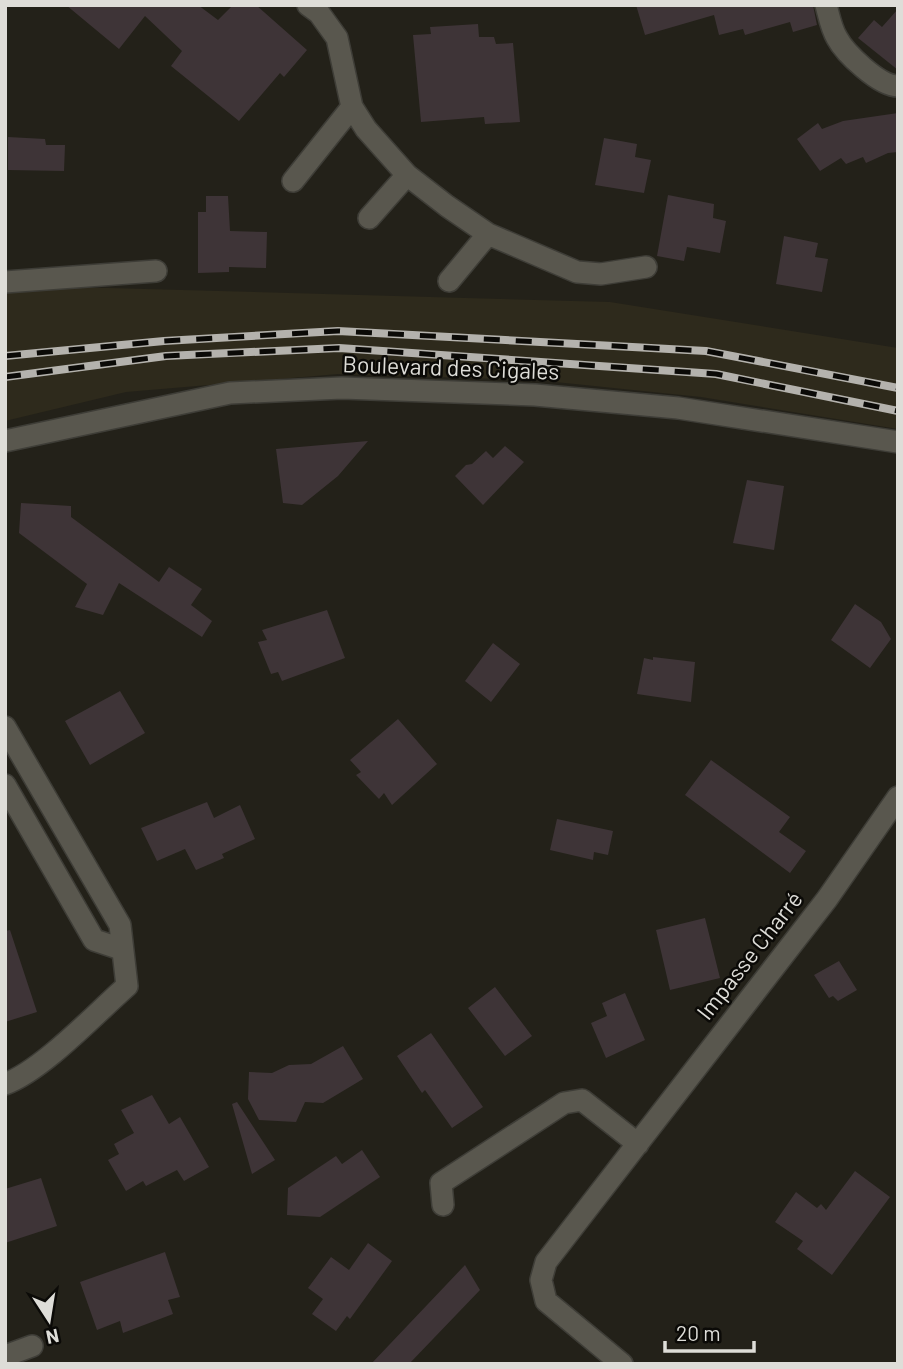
<svg xmlns="http://www.w3.org/2000/svg" width="903" height="1369" viewBox="0 0 903 1369" font-family="Barlow,sans-serif">
	<style>
		.built { fill: #2e2a1c }
		.building { fill: #3e3437 }
		.lines { fill: none; stroke-linecap: round; stroke-linejoin: round }
		.minor-casing { stroke: #3e3d37; stroke-width: 24 }
		.minor { stroke: #59574e; stroke-width: 21 }
		.rail-casing { stroke: #b4b2ad; stroke-width: 8 }
		.rail { stroke: #0b0a07; stroke-width: 5; stroke-dasharray: 16; stroke-linecap: butt }
		.labels { text-anchor: middle; dominant-baseline: central; stroke-width: 5; stroke-linejoin: round; paint-order: stroke }
		.street-label { font-size: 23px; fill: #deddd8; stroke: #0b0a07 }
	</style>
	<rect width="100%" height="100%" fill="#232119"/>
	<path class="built" d="M 5,288 L 109,288 L 610,302 L 898,348 L 898,429 L 701,397 L 536,380 L 338,374 L 126,392 L 5,421 Z"/>
	<path class="building" d="M 66,5 L 198,5 L 218,20 L 233,5 L 256,5 L 307,50 L 284,77 L 280,73 L 239,121 L 171,66 L 182,51 L 145,16 L 119,49 Z
		M 636,5 L 813,5 L 817,25 L 793,32 L 790,22 L 745,35 L 743,29 L 719,35 L 714,15 L 645,35 Z
		M 898,9 L 898,70 L 858,38 L 874,20 L 882,27 Z
		M 478,24 L 479,37 L 494,37 L 496,44 L 513,43 L 520,122 L 485,124 L 484,117 L 421,122 L 413,35 L 431,34 L 430,27 Z
		M 898,113 L 898,152 L 888,153 L 866,163 L 863,157 L 846,164 L 841,158 L 820,171 L 797,139 L 818,123 L 822,129 L 843,121 Z
		M 8,137 L 45,139 L 46,145 L 65,145 L 64,171 L 8,170 Z
		M 604,138 L 637,144 L 635,157 L 651,160 L 644,193 L 595,185 Z
		M 668,195 L 714,204 L 713,218 L 726,221 L 720,253 L 687,247 L 684,261 L 657,256 Z
		M 206,196 L 228,196 L 230,231 L 267,232 L 266,268 L 229,267 L 229,272 L 198,273 L 198,212 L 206,212 Z
		M 784,236 L 818,243 L 815,257 L 828,259 L 822,292 L 776,284 Z
		M 368,441 L 338,476 L 302,505 L 283,503 L 276,449 Z
		M 505,446 L 524,462 L 483,505 L 455,476 L 466,465 L 472,464 L 486,451 L 493,458 Z
		M 747,480 L 784,486 L 774,550 L 733,543 Z
		M 21,503 L 71,506 L 71,517 L 159,582 L 169,567 L 202,589 L 191,605 L 212,621 L 202,637 L 119,583 L 103,615 L 75,607 L 87,584 L 19,533 Z
		M 855,604 L 881,622 L 891,639 L 870,668 L 831,640 Z
		M 327,610 L 345,658 L 282,681 L 278,672 L 271,674 L 258,642 L 267,640 L 262,630 Z
		M 493,643 L 520,664 L 491,702 L 465,681 Z
		M 653,657 L 695,662 L 691,702 L 637,694 L 644,658 L 653,660 Z
		M 120,691 L 145,733 L 90,765 L 65,721 Z
		M 398,719 L 437,764 L 392,805 L 384,793 L 379,799 L 356,775 L 361,772 L 350,760 Z
		M 711,760 L 790,817 L 779,832 L 806,851 L 790,873 L 685,795 Z
		M 207,802 L 214,818 L 240,805 L 255,839 L 222,854 L 224,858 L 196,870 L 185,849 L 157,861 L 141,828 Z
		M 557,819 L 613,831 L 608,855 L 594,852 L 593,860 L 550,850 Z
		M 705,918 L 720,978 L 670,990 L 656,930 Z
		M 10,930 L 37,1012 L 5,1022 L 5,931 Z
		M 839,961 L 857,990 L 838,1001 L 833,996 L 829,998 L 814,975 Z
		M 495,987 L 532,1036 L 505,1056 L 468,1008 Z
		M 625,993 L 645,1040 L 606,1058 L 591,1023 L 607,1016 L 602,1003 Z
		M 431,1033 L 483,1107 L 452,1128 L 425,1090 L 422,1093 L 397,1056 Z
		M 343,1046 L 363,1079 L 323,1103 L 305,1102 L 296,1122 L 259,1120 L 248,1099 L 249,1072 L 272,1073 L 289,1065 L 311,1064 Z
		M 152,1095 L 169,1124 L 180,1117 L 209,1167 L 184,1181 L 177,1170 L 146,1186 L 143,1181 L 126,1191 L 108,1160 L 119,1154 L 114,1144 L 134,1133 L 121,1110 Z
		M 237,1102 L 275,1160 L 252,1174 L 232,1104 Z
		M 362,1150 L 380,1177 L 320,1217 L 287,1215 L 288,1188 L 336,1156 L 342,1164 Z
		M 855,1171 L 890,1197 L 832,1275 L 797,1249 L 803,1241 L 775,1222 L 796,1192 L 817,1208 L 821,1204 L 826,1210 Z
		M 41,1178 L 57,1226 L 5,1243 L 5,1189 Z
		M 368,1243 L 392,1261 L 350,1319 L 347,1316 L 336,1331 L 312,1314 L 323,1299 L 308,1288 L 331,1257 L 349,1270 Z
		M 165,1252 L 180,1297 L 168,1300 L 173,1314 L 123,1333 L 120,1321 L 97,1330 L 80,1282 Z
		M 465,1265 L 480,1290 L 409,1364 L 371,1364 Z"/>
	<g class="lines">
		<g class="minor-casing">
			<path id="minor" d="M 308,5 L 319,13 L 337,38 L 352,107 L 366,129 L 407,175 L 447,206 L 488,234 L 577,272 L 601,274 L 646,267
				M 826,5 C 829,16 831,28 837,38 C 845,53 879,86 898,86
				M 293,181 L 352,107
				M 369,218 L 407,175
				M 449,281 L 488,234
				M 5,282 L 156,271
				M 5,441 L 230,393 L 342,388 L 535,395 L 678,408 L 898,442
				M 5,727 L 120,925 L 127,986 C 95,1014 43,1070 5,1084
				M 5,785 L 94,940 L 121,949
				M 443,1205 L 441,1183 L 564,1103 L 582,1100 L 638,1144
				M 5,1356 L 32,1346
				M 622,1364 L 546,1301 L 541,1280 L 546,1262 L 827,899 L 898,797"/>
		</g>
		<use href="#minor" class="minor"/>
		<g class="rail-casing">
			<path id="rail" d="M 5,356 L 164,341 L 338,331 L 706,351 L 898,388
				M 5,377 L 166,356 L 339,348 L 716,374 L 898,411"/>
		</g>
		<use href="#rail" class="rail"/>
	</g>
	<g class="labels">
		<g class="street-label">
			<text transform="translate(451 367) rotate(2)">Boulevard des Cigales</text>
			<text transform="translate(749 955) rotate(-52)">Impasse Charré</text>
		</g>
	</g>
	<rect width="903" height="1369" fill="none" stroke="#deddd8" stroke-width="14"/>
	<g transform="translate(49 1320) rotate(168)" stroke="#0b0a07" stroke-width="5" paint-order="stroke">
	<path d="M0-5L12 26L0 18L-12 26Z" fill="#deddd8"/>
	<text y="-10" font-size="19" font-weight="bold" text-anchor="middle" fill="#deddd8">N</text>
	</g>
	<path d="M665 1341v10h89v-10" fill="none" stroke="#deddd8" stroke-width="3.5"/>
	<text x="676" y="1341" font-size="21" fill="#deddd8" stroke="#0b0a07" stroke-width="5" paint-order="stroke">20 m</text>
</svg>
